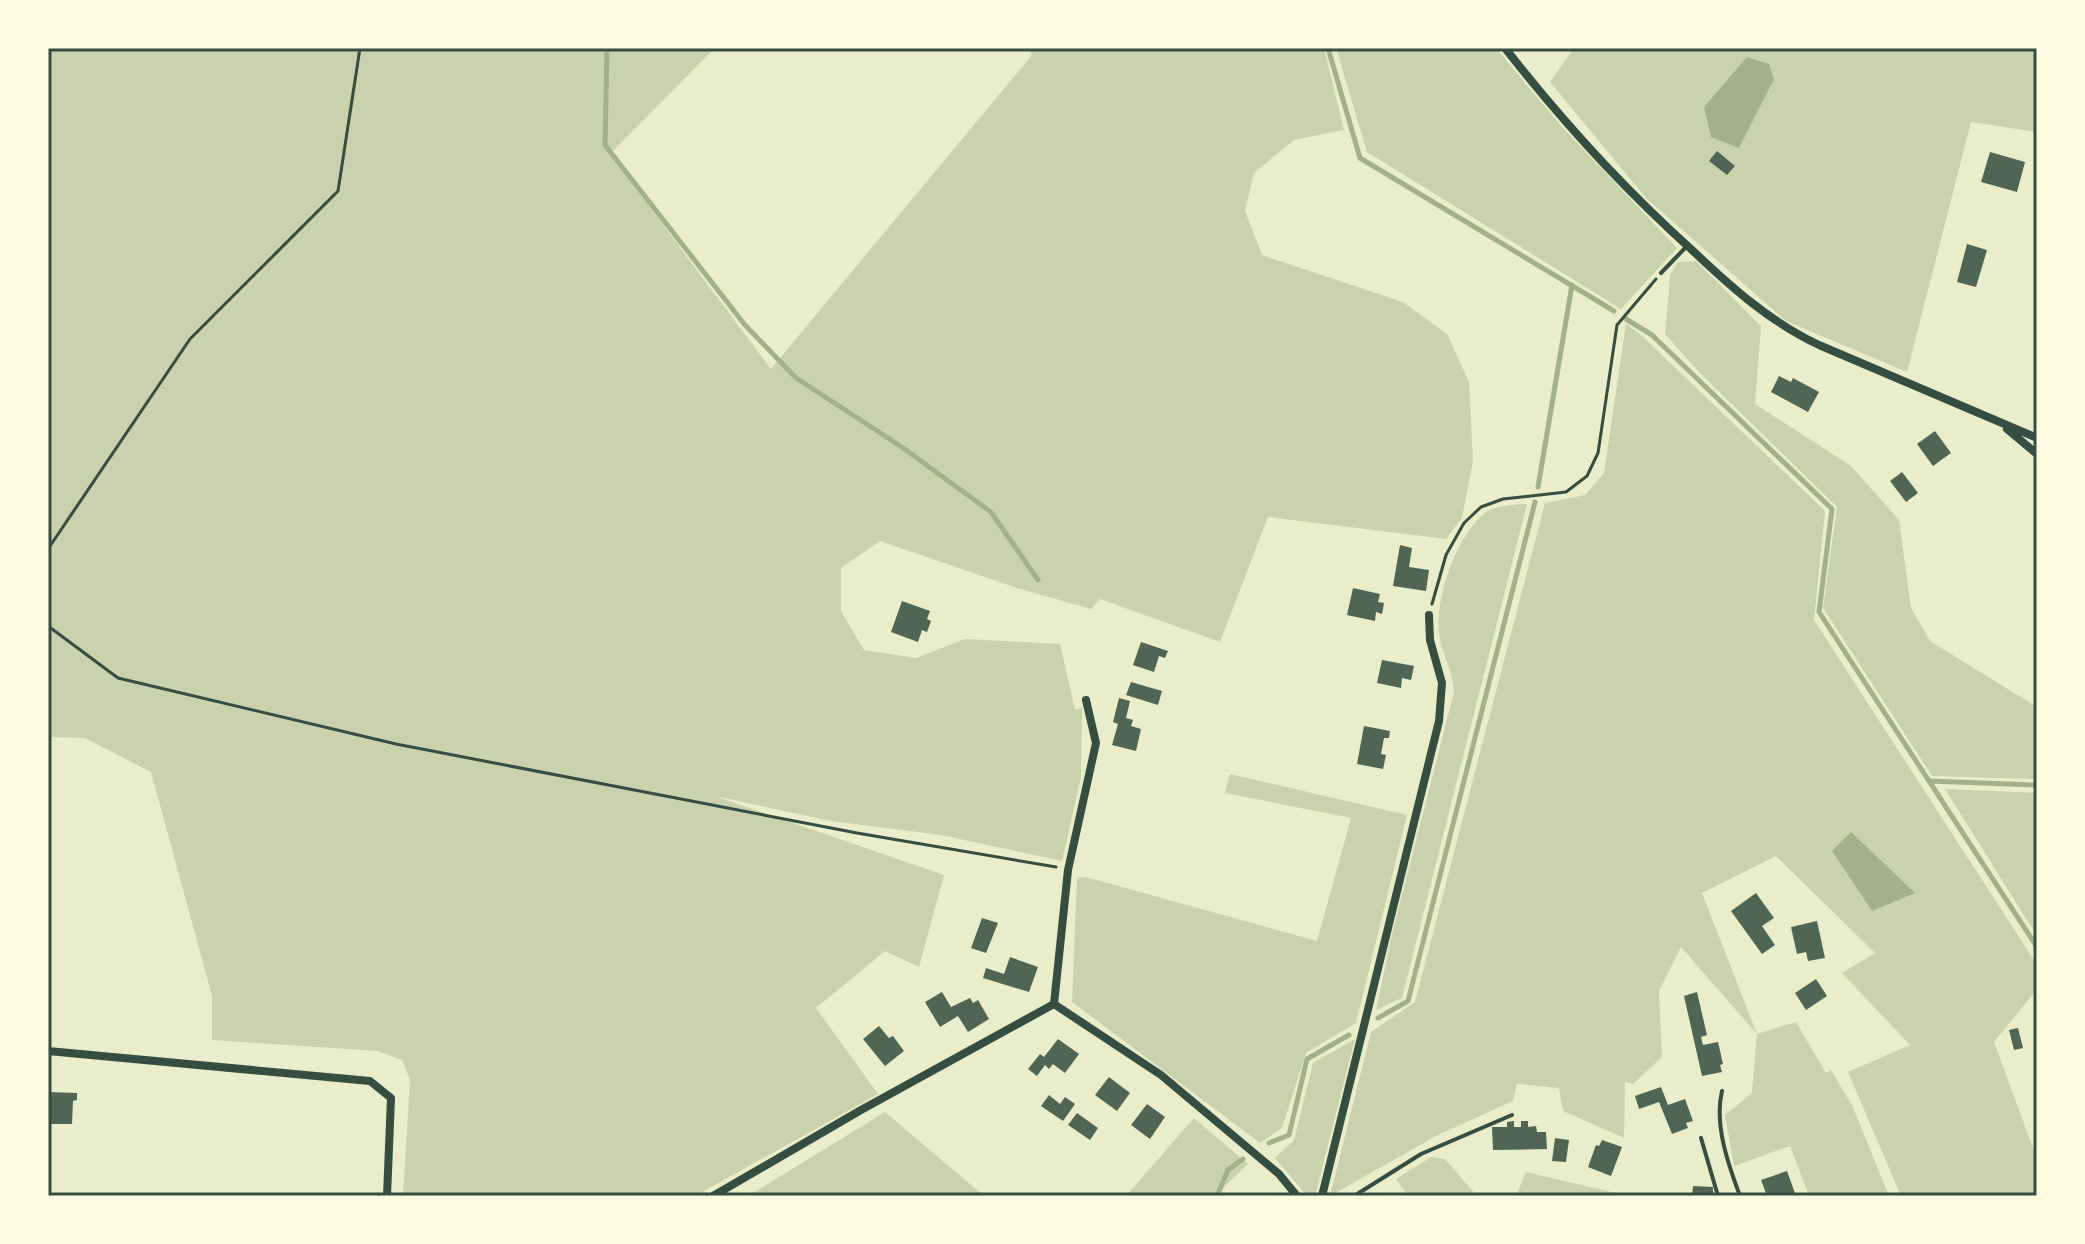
<svg xmlns="http://www.w3.org/2000/svg" width="2085" height="1244" viewBox="0 0 2085 1244" font-family="Arial,sans-serif">
	<style>
		.green { fill: #cad2ad }
		.water { fill: #a3b18a }
		.lines { fill: none; stroke-linecap: round; stroke-linejoin: round }
		.stream { stroke: #a3b18a; stroke-width: 5 }
		.building { fill: #4f6655 }
		.path { stroke: #344e41; stroke-width: 3 }
		.service { stroke: #344e41; stroke-width: 4 }
		.minor { stroke: #344e41; stroke-width: 8 }
		.neatline { fill: none; stroke: #344e41; stroke-width: 3 }
	</style>
	<rect width="100%" height="100%" fill="#e9edc9"/>
	<path class="green" d="M 48,48 L 715,48 L 610,154 L 771,369 L 1032,55 L 1027,48 L 1324,48 L 1344,130 L 1294,140 L 1254,173 L 1245,211 L 1262,255 L 1403,302 L 1447,334 L 1469,382 L 1473,461 L 1462,518 L 1446,539 L 1268,517 L 1220,642 L 1100,599 L 1091,609 L 1017,588 L 880,541 L 841,568 L 841,611 L 864,650 L 916,658 L 965,639 L 1060,644 L 1075,710 L 1082,708 L 1081,777 L 1062,861 L 941,835 L 831,821 L 715,796 L 944,875 L 919,967 L 885,951 L 816,1008 L 878,1094 L 695,1196 L 403,1196 L 410,1080 L 402,1060 L 378,1051 L 212,1040 L 212,996 L 151,772 L 85,738 L 48,737 Z
		M 1336,48 L 1496,48 L 1562,127 L 1677,248 L 1621,309 L 1367,152 Z
		M 1574,48 L 2037,48 L 2037,132 L 1971,122 L 1907,372 L 1786,321 L 1646,198 L 1550,82 Z
		M 1696,261 L 1761,326 L 1755,404 L 1851,466 L 1899,520 L 1911,608 L 1930,641 L 2037,707 L 2037,779 L 1932,776 L 1823,608 L 1837,507 L 1699,372 L 1665,334 L 1670,275 L 1678,262 Z
		M 1626,324 L 1640,334 L 1825,511 L 1814,620 L 2037,965 L 2037,989 L 1994,1042 L 2037,1159 L 2037,1196 L 1901,1196 L 1848,1072 L 1910,1045 L 1842,973 L 1875,953 L 1776,856 L 1702,893 L 1757,1034 L 1796,1022 L 1826,1073 L 1831,1070 L 1852,1105 L 1889,1196 L 1809,1196 L 1790,1146 L 1734,1166 L 1725,1115 L 1752,1093 L 1757,1034 L 1681,947 L 1659,991 L 1662,1057 L 1633,1084 L 1625,1082 L 1624,1138 L 1563,1111 L 1559,1088 L 1517,1084 L 1513,1101 L 1438,1135 L 1330,1196 L 1371,1032 L 1415,1002 L 1545,503 L 1585,495 L 1604,473 Z
		M 1527,504 L 1402,998 L 1376,1010 L 1392,934 L 1454,692 C 1452,667 1441,653 1439,632 C 1435,597 1457,535 1485,513 C 1496,505 1514,505 1527,504 Z
		M 1230,774 L 1407,815 L 1356,1023 L 1306,1053 L 1282,1128 L 1260,1143 L 1072,1002 L 1077,878 L 1086,877 L 1317,941 L 1351,818 L 1225,793 Z
		M 1945,789 L 2037,793 L 2037,936 Z
		M 1355,1039 L 1315,1196 L 1307,1196 L 1275,1158 L 1294,1140 L 1313,1063 Z
		M 885,1112 L 984,1196 L 748,1196 Z
		M 1194,1118 L 1248,1164 L 1215,1196 L 1126,1196 Z
		M 1431,1157 L 1445,1159 L 1477,1196 L 1408,1196 L 1396,1179 Z
		M 1526,1172 L 1624,1195 L 1623,1196 L 1516,1196 Z"/>
	<path class="water" d="M 1747,57 L 1769,64 L 1774,79 L 1739,148 L 1711,137 L 1704,107 Z
		M 1851,832 L 1915,893 L 1872,911 L 1832,851 Z"/>
	<g class="lines">
		<path class="stream" d="M 607,48 L 605,145 L 745,325 L 796,378 L 899,445 L 991,512 L 1038,580
			M 1328,48 L 1360,158 L 1614,311
			M 1626,319 L 1652,335 L 1832,509 L 1819,612 L 2037,947
			M 1538,487 L 1572,285
			M 1930,781 L 2037,785
			M 1378,1018 L 1408,1001 L 1535,502
			M 1269,1143 L 1289,1135 L 1307,1059 L 1349,1035
			M 1217,1196 L 1228,1170 L 1243,1159"/>
	</g>
	<path class="building" d="M 1717,151 L 1735,166 L 1727,175 L 1709,161 Z
		M 1990,152 L 2025,162 L 2017,192 L 1981,182 Z
		M 1967,244 L 1987,250 L 1976,287 L 1957,282 Z
		M 1779,376 L 1791,382 L 1793,378 L 1819,392 L 1808,412 L 1771,392 Z
		M 1935,431 L 1951,453 L 1933,466 L 1917,444 Z
		M 1902,472 L 1918,493 L 1906,502 L 1890,481 Z
		M 1400,545 L 1412,548 L 1409,567 L 1429,570 L 1426,591 L 1393,586 Z
		M 1353,588 L 1380,594 L 1378,602 L 1384,603 L 1382,614 L 1376,612 L 1375,621 L 1347,615 Z
		M 902,601 L 930,611 L 927,619 L 931,621 L 927,632 L 922,630 L 918,642 L 891,632 Z
		M 1141,642 L 1168,651 L 1165,658 L 1159,656 L 1154,672 L 1133,665 Z
		M 1382,660 L 1414,666 L 1411,680 L 1402,678 L 1401,688 L 1377,683 Z
		M 1131,682 L 1162,691 L 1158,705 L 1126,695 Z
		M 1119,698 L 1130,701 L 1126,718 L 1133,720 L 1131,726 L 1141,729 L 1136,751 L 1112,745 L 1118,724 L 1113,722 Z
		M 1364,726 L 1390,731 L 1389,738 L 1384,738 L 1381,754 L 1386,755 L 1383,769 L 1357,764 Z
		M 1756,893 L 1774,918 L 1762,926 L 1775,945 L 1762,954 L 1731,911 Z
		M 982,918 L 998,923 L 986,953 L 971,948 Z
		M 1817,921 L 1825,958 L 1808,961 L 1806,952 L 1797,954 L 1791,927 Z
		M 1010,957 L 1038,967 L 1029,992 L 983,978 L 986,968 L 1004,974 Z
		M 1816,979 L 1827,996 L 1806,1010 L 1795,993 Z
		M 942,992 L 951,1007 L 970,998 L 973,1003 L 978,1000 L 989,1019 L 968,1032 L 958,1016 L 940,1027 L 925,1002 Z
		M 1697,992 L 1707,1035 L 1701,1037 L 1703,1045 L 1718,1042 L 1723,1064 L 1720,1065 L 1722,1072 L 1702,1076 L 1684,996 Z
		M 879,1026 L 889,1038 L 893,1036 L 904,1051 L 885,1066 L 863,1039 Z
		M 2018,1028 L 2023,1048 L 2014,1050 L 2009,1030 Z
		M 1058,1039 L 1079,1054 L 1065,1073 L 1053,1064 L 1049,1069 L 1045,1065 L 1037,1076 L 1028,1069 L 1040,1054 L 1044,1057 Z
		M 1109,1077 L 1130,1093 L 1117,1111 L 1095,1095 Z
		M 1661,1087 L 1668,1105 L 1685,1099 L 1693,1121 L 1686,1123 L 1688,1128 L 1672,1134 L 1659,1102 L 1639,1109 L 1635,1096 Z
		M 48,1092 L 77,1093 L 77,1100 L 73,1101 L 72,1124 L 48,1124 Z
		M 1049,1095 L 1060,1104 L 1065,1097 L 1075,1104 L 1063,1121 L 1041,1106 Z
		M 1147,1104 L 1165,1117 L 1150,1139 L 1131,1125 Z
		M 1077,1113 L 1098,1128 L 1090,1140 L 1068,1125 Z
		M 1514,1121 L 1514,1127 L 1521,1127 L 1521,1121 L 1528,1121 L 1528,1127 L 1536,1126 L 1537,1132 L 1546,1132 L 1547,1149 L 1493,1150 L 1492,1127 L 1507,1127 L 1507,1122 Z
		M 1555,1138 L 1569,1140 L 1566,1162 L 1552,1161 Z
		M 1602,1140 L 1622,1147 L 1611,1176 L 1588,1167 L 1596,1145 L 1599,1146 Z
		M 1787,1171 L 1796,1196 L 1767,1196 L 1761,1180 Z
		M 1693,1186 L 1713,1187 L 1713,1196 L 1692,1196 Z"/>
	<g class="lines">
		<path class="path" d="M 48,549 L 190,339 L 338,191 L 360,48
			M 1432,604 L 1446,555 L 1464,523 L 1481,507 L 1503,499 L 1566,492 L 1587,476 L 1598,453 L 1617,325 L 1656,279
			M 48,626 L 118,678 L 396,744 L 857,833 L 1056,867"/>
		<path class="service" d="M 1661,273 L 1687,246
			M 1722,1091 C 1714,1124 1728,1164 1740,1196
			M 1701,1138 L 1718,1196
			M 1354,1196 L 1421,1154 L 1512,1115"/>
		<path class="minor" d="M 1505,48 C 1562,121 1623,188 1692,250 C 1731,287 1770,322 1819,345 L 2037,438
			M 2007,429 L 2037,454
			M 1054,1004 L 1068,870 L 1096,743 L 1086,700
			M 48,1051 L 370,1081 L 391,1098 L 387,1196
			M 713,1196 L 861,1110 L 1054,1004 L 1161,1075 L 1279,1174 L 1297,1196
			M 1322,1196 L 1439,721 L 1442,683 L 1430,640 L 1429,615"/>
	</g>
	<rect width="2085" height="1244" fill="none" stroke="#fefae0" stroke-width="100"/>
	<rect x="50" y="50" width="1985" height="1144" class="neatline"/>
</svg>
